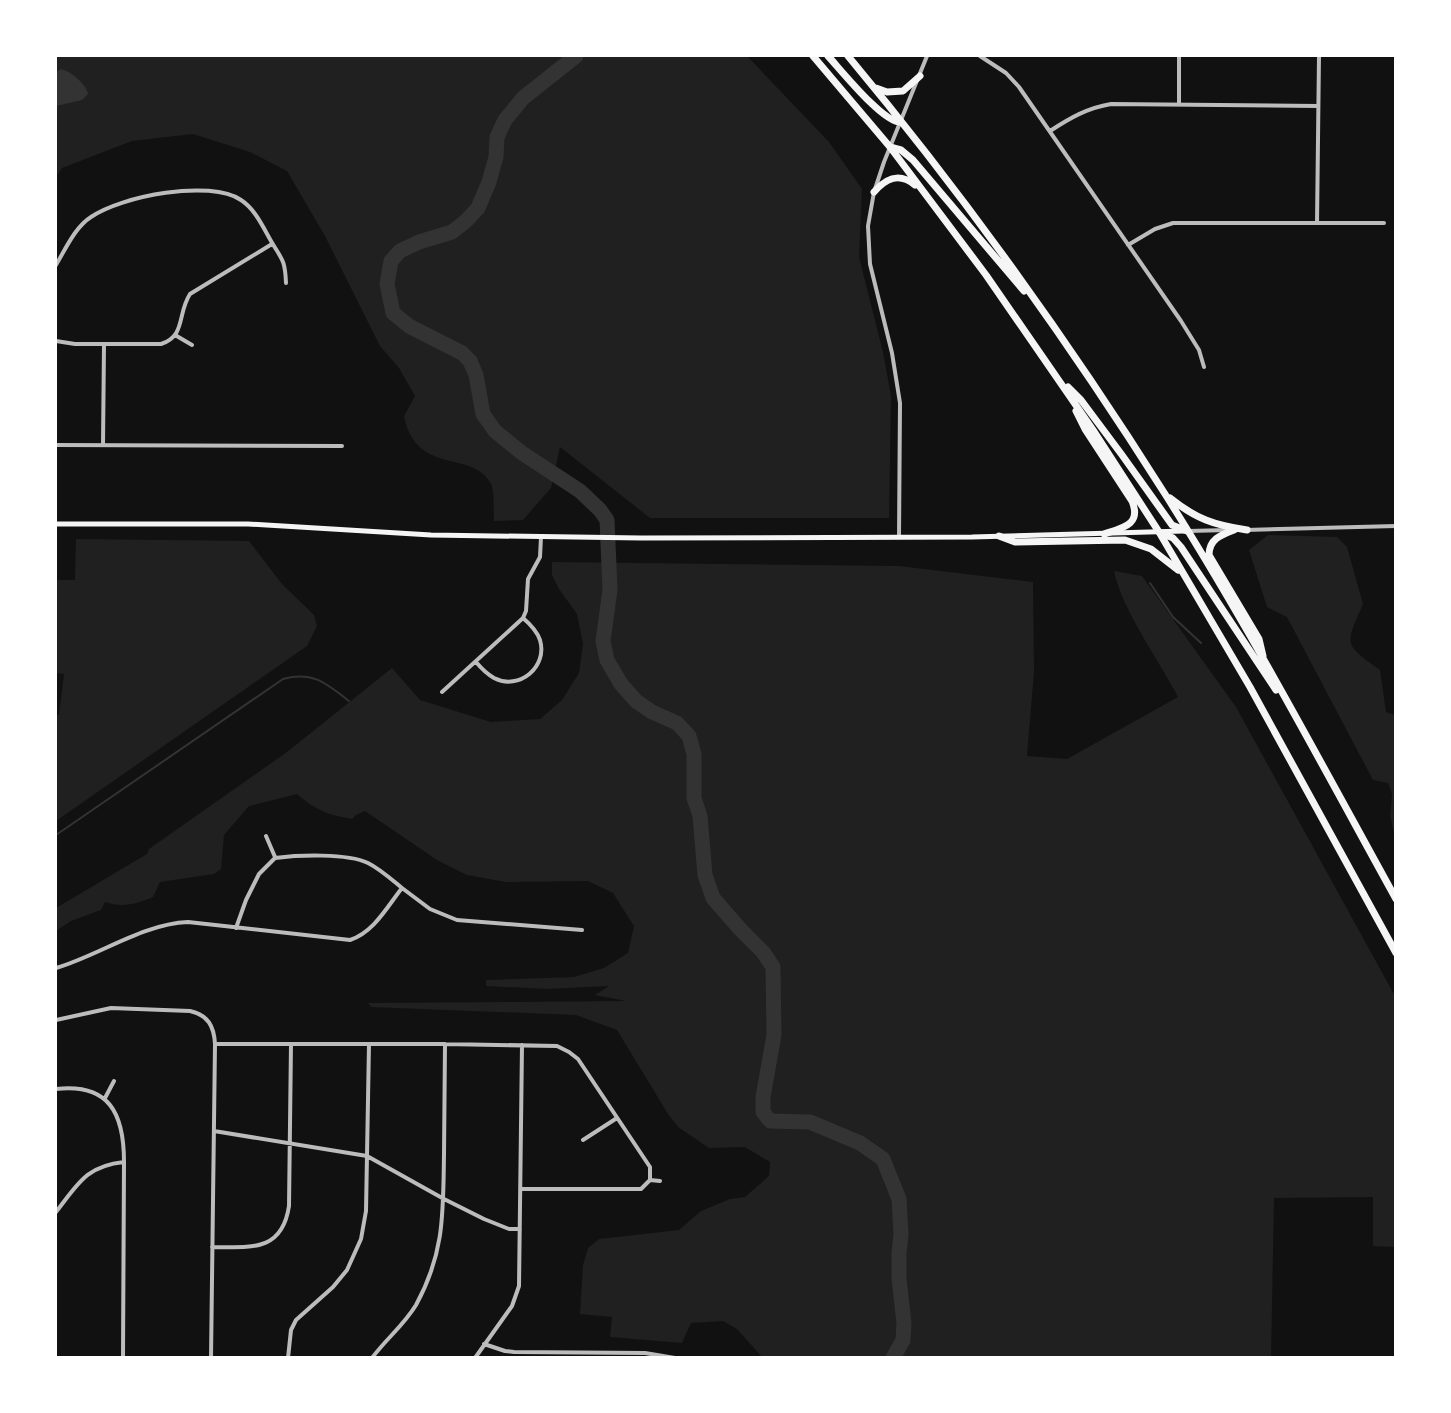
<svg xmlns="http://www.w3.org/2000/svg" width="1451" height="1413" viewBox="0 0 1451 1413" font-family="'Exo 2',sans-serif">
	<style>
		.green { fill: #202020 }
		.water { fill: #333 }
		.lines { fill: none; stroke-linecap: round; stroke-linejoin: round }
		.stream { stroke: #333; stroke-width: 2 }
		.river { stroke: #333; stroke-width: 15 }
		.minor { stroke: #bcbcbc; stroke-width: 4 }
		.secondary { stroke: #f5f5f5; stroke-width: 5 }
		.trunk { stroke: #f5f5f5; stroke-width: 7 }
	</style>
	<rect width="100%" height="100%" fill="#111"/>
	<path class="green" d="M 56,56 L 747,56 L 829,142 L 862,189 L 859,257 L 883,352 L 891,396 L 889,518 L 650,518 L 560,447 L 551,488 L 523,520 L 494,521 C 493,510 495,494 491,484 C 474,449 416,477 404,416 L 415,396 L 399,368 L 380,346 L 325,236 L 287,171 L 250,152 L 193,134 L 132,141 L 62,168 L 56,177 Z
		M 1268,535 L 1337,537 L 1347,547 L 1363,604 C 1345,646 1343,643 1380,670 L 1386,712 L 1395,715 L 1395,837 L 1390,816 L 1392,794 L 1388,783 L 1373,780 L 1287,617 L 1267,607 L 1249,550 Z
		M 76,539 L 249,541 L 282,584 L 314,615 L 317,626 L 307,646 L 56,821 L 56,715 L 59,715 L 64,674 L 56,673 L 56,580 L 75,580 Z
		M 552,562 L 899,566 L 1033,582 L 1034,672 L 1027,756 L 1067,759 L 1178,697 C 1160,662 1121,608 1114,571 L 1142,576 L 1236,707 L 1395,996 L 1395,1247 L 1373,1246 L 1373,1197 L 1274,1198 L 1271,1357 L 762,1357 L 737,1329 L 723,1321 L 691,1323 L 682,1343 L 610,1337 L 612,1317 L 580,1314 L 583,1265 L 588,1248 L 599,1239 L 679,1230 L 701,1211 L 730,1199 L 745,1197 L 769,1176 L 770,1162 L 745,1147 L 709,1148 L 678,1127 L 668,1114 L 617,1030 L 576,1015 L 371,1007 L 368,1003 L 626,1001 L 595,995 L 609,986 L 547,989 L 486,986 L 486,980 L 574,977 L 604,968 L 628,953 L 634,926 L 613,893 L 588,881 L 506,882 L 467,875 L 437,860 L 365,811 L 356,815 L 352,819 C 326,814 317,811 297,794 L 249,806 L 224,835 L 221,869 L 214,874 L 160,882 L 153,897 C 137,904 122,908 105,902 L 101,910 L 71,921 L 56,931 L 56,908 L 147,854 L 149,849 L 287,752 L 392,668 L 420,700 L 491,722 L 540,719 L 562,700 L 579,673 L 583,644 L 577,614 L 559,589 L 552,575 Z"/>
	<path class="water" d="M 61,69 C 72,72 86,84 88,94 L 82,100 L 56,106 L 56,72 Z"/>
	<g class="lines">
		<path class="stream" d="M 1150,583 L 1173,617 L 1201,643
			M 56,835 L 283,679 C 313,671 326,683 349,701"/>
		<path class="river" d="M 576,56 L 523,98 L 505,120 L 497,137 L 496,157 L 489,182 L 478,208 L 467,220 L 452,232 L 419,242 L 400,251 L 391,261 L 387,284 L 393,313 L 409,326 L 462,353 L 470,361 L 476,375 L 483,414 L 495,431 L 522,453 L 580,491 L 600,510 L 607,520 L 610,590 L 603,641 L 607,660 L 621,684 L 636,701 L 652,712 L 677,723 L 689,736 L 694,754 L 694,798 L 700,816 L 705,875 L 713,898 L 740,929 L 763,952 L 773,967 L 774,1035 L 763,1097 L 763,1112 L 770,1121 L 810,1122 L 860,1143 L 883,1159 L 899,1199 L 901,1235 L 899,1252 L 899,1279 L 904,1323 L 903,1340 L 893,1358"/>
		<path class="minor" d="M 980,56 L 1006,73 L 1019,87 L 1181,321 L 1199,350 L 1204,367
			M 1179,105 L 1179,56
			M 1050,131 C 1070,118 1087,108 1111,104 L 1318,106
			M 1317,223 L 1319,56
			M 1128,245 L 1155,229 L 1173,223 L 1384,223
			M 56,265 C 65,250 75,227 91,217 C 121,196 210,179 241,200 C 255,209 263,227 271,241 C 282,260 285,259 286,283
			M 175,335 L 192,345
			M 56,341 L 75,344 L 161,344 C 186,336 177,314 190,294 L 272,244
			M 56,445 L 342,446
			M 103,445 L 104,344
			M 1245,530 L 1396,526
			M 1188,531 L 1229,530
			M 899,537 L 900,403 L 892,353 L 870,264 L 868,226 L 874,192 L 884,162 L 927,56
			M 476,662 C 481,668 487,674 494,678 C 519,691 548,667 540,640 C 537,631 530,624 523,618
			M 442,692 L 523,618 L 526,611 L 528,579 L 540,557 L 541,537
			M 266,836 L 275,857
			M 236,928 L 246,900 L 259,874 L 275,858 C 298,855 347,853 368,863 C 380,869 391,879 402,888
			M 56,968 C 100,955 142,924 188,922 L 350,940 C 374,932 387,907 402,888 L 430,909 L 457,920 L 582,930
			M 56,1020 L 111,1008 L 190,1011 C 208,1015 214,1026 215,1044 L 211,1358
			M 215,1044 L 445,1044 L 557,1046 L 569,1052 L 578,1059 L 650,1167 L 650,1180
			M 56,1089 C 109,1083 124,1113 124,1162 L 123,1358
			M 105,1098 L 114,1081
			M 214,1131 L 367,1156 L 444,1199 L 484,1219 L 509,1229 L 520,1229
			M 583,1140 L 617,1118
			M 650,1180 L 660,1181
			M 521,1189 L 641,1189 L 650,1180
			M 56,1212 C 78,1184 86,1166 124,1162
			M 212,1247 C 249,1247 282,1253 289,1206 L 291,1044
			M 484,1344 L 505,1351 L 514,1352 L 645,1353 L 675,1358
			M 288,1358 L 291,1330 L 296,1320 L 333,1287 L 347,1270 L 361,1239 L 366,1211 L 369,1044
			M 372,1358 C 386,1339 404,1325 416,1305 C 445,1252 443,1212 444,1154 C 444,1117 445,1080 445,1044
			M 475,1358 L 512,1306 L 519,1286 L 522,1045"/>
		<path class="secondary" d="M 56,524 L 248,524 L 431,535 L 641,538 L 972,537 L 1184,531"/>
		<path class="trunk" d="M 813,56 L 890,147 L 986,275 L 1093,430 L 1159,532 L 1250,687 L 1396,953
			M 828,56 C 841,70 884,124 901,122
			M 848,56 C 963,194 1069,342 1165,494 C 1248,625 1321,763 1396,899
			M 876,88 L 887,92 L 903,91 L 920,76
			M 890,147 L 901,150 L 913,160 L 1024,291
			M 874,192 C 886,178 899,172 915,185
			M 1068,387 L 1081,400 L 1122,455 L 1172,525 L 1187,531
			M 1076,411 L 1085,429 L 1132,501 C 1142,525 1122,528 1104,534
			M 1170,498 C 1196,519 1214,525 1247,530
			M 1234,530 C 1221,535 1209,539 1209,555 L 1259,639 L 1263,656
			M 1159,532 L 1173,538 L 1181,547 L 1276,690
			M 999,536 L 1015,542 L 1125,540 L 1151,549 L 1178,570"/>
	</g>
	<rect width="1451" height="1413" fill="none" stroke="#ffffff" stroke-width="114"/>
</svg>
